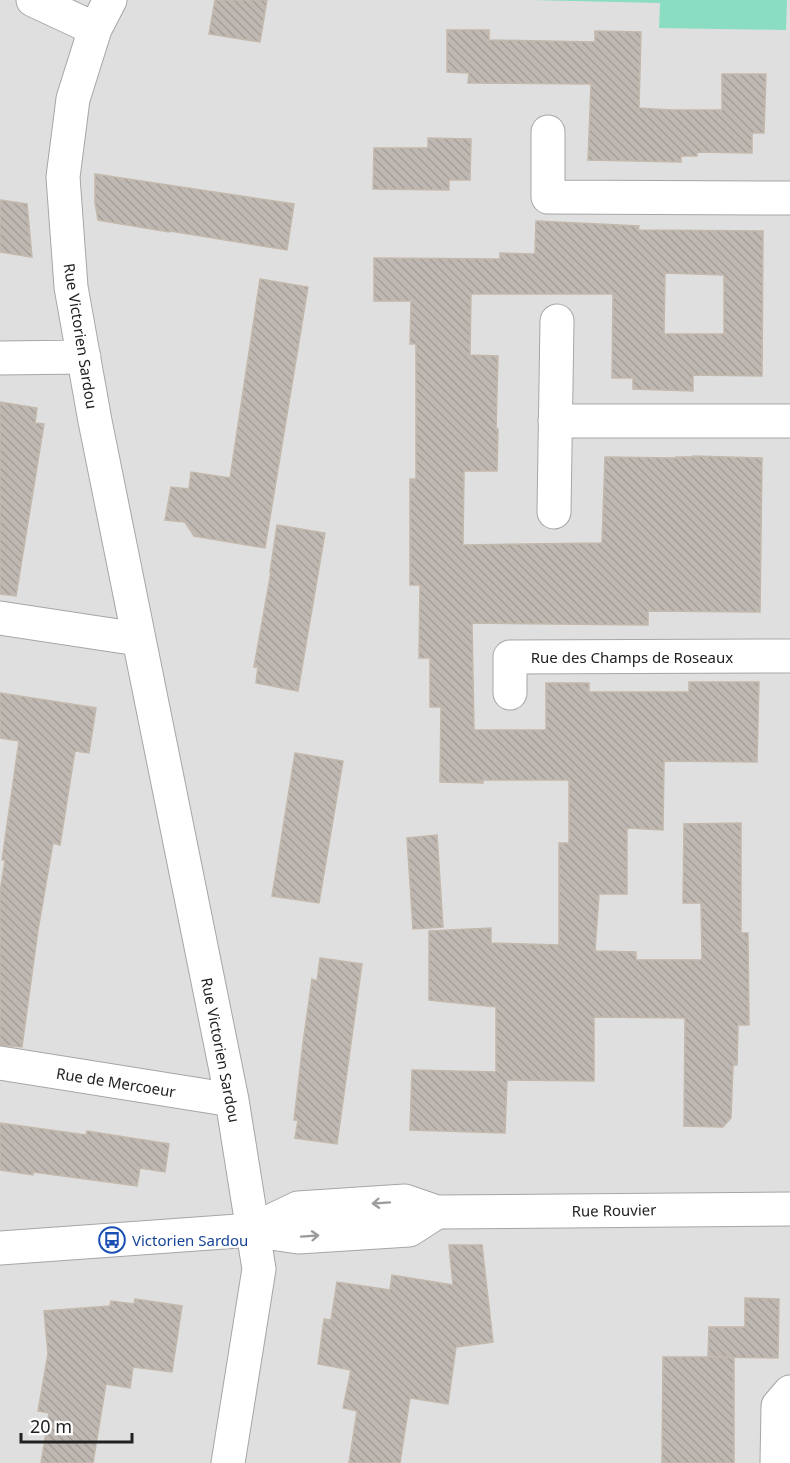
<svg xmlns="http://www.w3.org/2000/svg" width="790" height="1463" viewBox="0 0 790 1463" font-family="'Noto Sans',sans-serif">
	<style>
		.residential { fill: #e0dfdf }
		.pitch { fill: #8addc3 }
		.building { fill: url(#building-back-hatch); stroke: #c3b8ac; stroke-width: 1.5; fill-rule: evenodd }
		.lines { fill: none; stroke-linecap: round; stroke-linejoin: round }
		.minor-casing { stroke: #a6a6a6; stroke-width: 35 }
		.minor { stroke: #fff; stroke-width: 33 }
		.oneway { stroke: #9c9c9c }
		.labels { text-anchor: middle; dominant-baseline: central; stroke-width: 4.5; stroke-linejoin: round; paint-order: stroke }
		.street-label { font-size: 15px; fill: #222; stroke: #fff }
		.transit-label { font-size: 15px; fill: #164399; stroke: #fff; text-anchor: start }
	</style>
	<defs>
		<pattern id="building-back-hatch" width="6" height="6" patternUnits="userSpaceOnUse" patternTransform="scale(1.5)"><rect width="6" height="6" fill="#bfb8b2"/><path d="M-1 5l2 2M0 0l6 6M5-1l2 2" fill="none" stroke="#a49e99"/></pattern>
	</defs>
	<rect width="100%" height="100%" fill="#f2efe9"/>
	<path class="residential" d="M 0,0 L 790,0 L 790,1463 L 0,1463 Z"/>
	<path class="pitch" d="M 530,0 L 787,0 L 786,30 L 659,28 L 660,3 Z"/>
	<path class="building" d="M 215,0 L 267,0 L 260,42 L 209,34 Z
		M 447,30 L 489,30 L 489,40 L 595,42 L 595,31 L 641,32 L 639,108 L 671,110 L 722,110 L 722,74 L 766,74 L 764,133 L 752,133 L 752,153 L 697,152 L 697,156 L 681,156 L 681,162 L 588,160 L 591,84 L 468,83 L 469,73 L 447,72 Z
		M 428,138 L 471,139 L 470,180 L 449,180 L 449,190 L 373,189 L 374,148 L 428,148 Z
		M 95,174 L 294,204 L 287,250 L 170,231 L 169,232 L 98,220 L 95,203 Z
		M 0,200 L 27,204 L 32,257 L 0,252 Z
		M 536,221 L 639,226 L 638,230 L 763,231 L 762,376 L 693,375 L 693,391 L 633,389 L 633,378 L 612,378 L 613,294 L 471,294 L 470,355 L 498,356 L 496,429 L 498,429 L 497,471 L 464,471 L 463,545 L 602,543 L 605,457 L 676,458 L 676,457 L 693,457 L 693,456 L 762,458 L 760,612 L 648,611 L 648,625 L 472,623 L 474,730 L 546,730 L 546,683 L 589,683 L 589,692 L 689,692 L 689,682 L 759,682 L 757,762 L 664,761 L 663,830 L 627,828 L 627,894 L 599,894 L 595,951 L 636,952 L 636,960 L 702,960 L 701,903 L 683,903 L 684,824 L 741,823 L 741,933 L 748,933 L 749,1025 L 738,1025 L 737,1065 L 733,1065 L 731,1118 L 723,1127 L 684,1126 L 685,1018 L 594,1017 L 594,1081 L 507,1080 L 505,1133 L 410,1130 L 412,1070 L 496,1072 L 496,1007 L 429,1000 L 429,931 L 491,928 L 491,943 L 559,945 L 559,843 L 569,843 L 569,780 L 483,780 L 483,783 L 440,782 L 441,707 L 430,707 L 430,658 L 419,658 L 420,585 L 410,585 L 410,479 L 416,479 L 416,344 L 410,344 L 411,301 L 374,301 L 374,258 L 500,259 L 500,253 L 535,254 ZM 665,273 L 724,275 L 724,334 L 664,334 Z
		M 260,279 L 308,287 L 265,548 L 194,536 L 185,522 L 165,520 L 171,487 L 189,489 L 191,472 L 230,478 Z
		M 0,402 L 37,408 L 35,423 L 44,424 L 16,596 L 0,594 Z
		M 277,525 L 325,533 L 298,691 L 256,683 L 258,667 L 254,667 L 271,572 L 270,572 Z
		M 0,693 L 96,708 L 89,753 L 75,751 L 60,845 L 53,843 L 38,930 L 22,1047 L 0,1045 L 0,892 L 5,860 L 2,860 L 19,741 L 0,738 Z
		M 295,753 L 343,761 L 319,903 L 272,896 Z
		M 437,835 L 443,927 L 413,929 L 407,838 Z
		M 320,958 L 362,964 L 337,1144 L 295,1138 L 298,1120 L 294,1120 L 303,1043 L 312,979 L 317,981 Z
		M 0,1123 L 86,1135 L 87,1131 L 169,1144 L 165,1172 L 140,1168 L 137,1186 L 33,1172 L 33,1175 L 0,1170 Z
		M 449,1245 L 482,1245 L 493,1342 L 456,1347 L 448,1404 L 410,1398 L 400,1463 L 349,1463 L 357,1411 L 343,1408 L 351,1370 L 318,1364 L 324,1319 L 331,1320 L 337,1282 L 390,1290 L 392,1275 L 453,1285 Z
		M 745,1298 L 779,1299 L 778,1358 L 708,1357 L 709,1327 L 745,1327 Z
		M 135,1299 L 182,1306 L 172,1372 L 133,1367 L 130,1388 L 106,1384 L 93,1463 L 41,1463 L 49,1413 L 38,1411 L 48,1354 L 44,1311 L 110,1306 L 111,1301 L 134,1304 Z
		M 663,1357 L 734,1357 L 734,1463 L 662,1463 Z"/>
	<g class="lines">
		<g class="minor-casing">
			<path id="minor" d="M 33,0 L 95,29
				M 110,0 L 95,29 L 73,99 L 63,177 L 71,287 L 95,421 L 232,1100 L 259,1269 L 228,1463
				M 548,132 L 548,197 L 790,198
				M 0,358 L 84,357
				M 555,421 L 790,421
				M 554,512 L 557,321
				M 0,618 L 138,639
				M 510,693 L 510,657 L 790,656
				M 0,1063 L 232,1100
				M 252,1230 L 298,1208 L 405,1201 L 437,1212 L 790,1209
				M 0,1248 L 252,1230 L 298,1237 L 409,1230 L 437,1212
				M 777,1463 L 778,1406 L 790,1392"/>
		</g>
		<use href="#minor" class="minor"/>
	</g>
	<defs><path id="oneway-shaft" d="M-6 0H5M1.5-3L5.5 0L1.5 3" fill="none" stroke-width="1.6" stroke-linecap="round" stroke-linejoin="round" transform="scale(1.5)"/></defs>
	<g class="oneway">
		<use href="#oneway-shaft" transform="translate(381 1203) rotate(176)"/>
		<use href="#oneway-shaft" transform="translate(310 1236) rotate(-4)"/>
	</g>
	<defs>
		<g id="bus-ring" transform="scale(1.35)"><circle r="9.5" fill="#fff" stroke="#1a4fb4" stroke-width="1.5"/><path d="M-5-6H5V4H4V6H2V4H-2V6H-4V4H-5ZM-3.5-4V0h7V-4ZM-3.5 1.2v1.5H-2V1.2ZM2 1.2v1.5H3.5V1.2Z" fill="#1a4fb4"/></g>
	</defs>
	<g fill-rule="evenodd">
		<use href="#bus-ring" x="112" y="1240"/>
	</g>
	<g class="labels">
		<g class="street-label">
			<text transform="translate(81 336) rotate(81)">Rue Victorien Sardou</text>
			<text x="632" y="657">Rue des Champs de Roseaux</text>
			<text transform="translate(221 1050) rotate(79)">Rue Victorien Sardou</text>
			<text transform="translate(116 1082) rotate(9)">Rue de Mercoeur</text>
			<text transform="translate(614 1210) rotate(-1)">Rue Rouvier</text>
		</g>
		<g class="transit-label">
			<text x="132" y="1240">Victorien Sardou</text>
		</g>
	</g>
	<path d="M21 1433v9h111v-9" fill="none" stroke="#222222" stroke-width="3"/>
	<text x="30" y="1433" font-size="18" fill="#222222" stroke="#ffffff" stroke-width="4.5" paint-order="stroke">20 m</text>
</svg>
